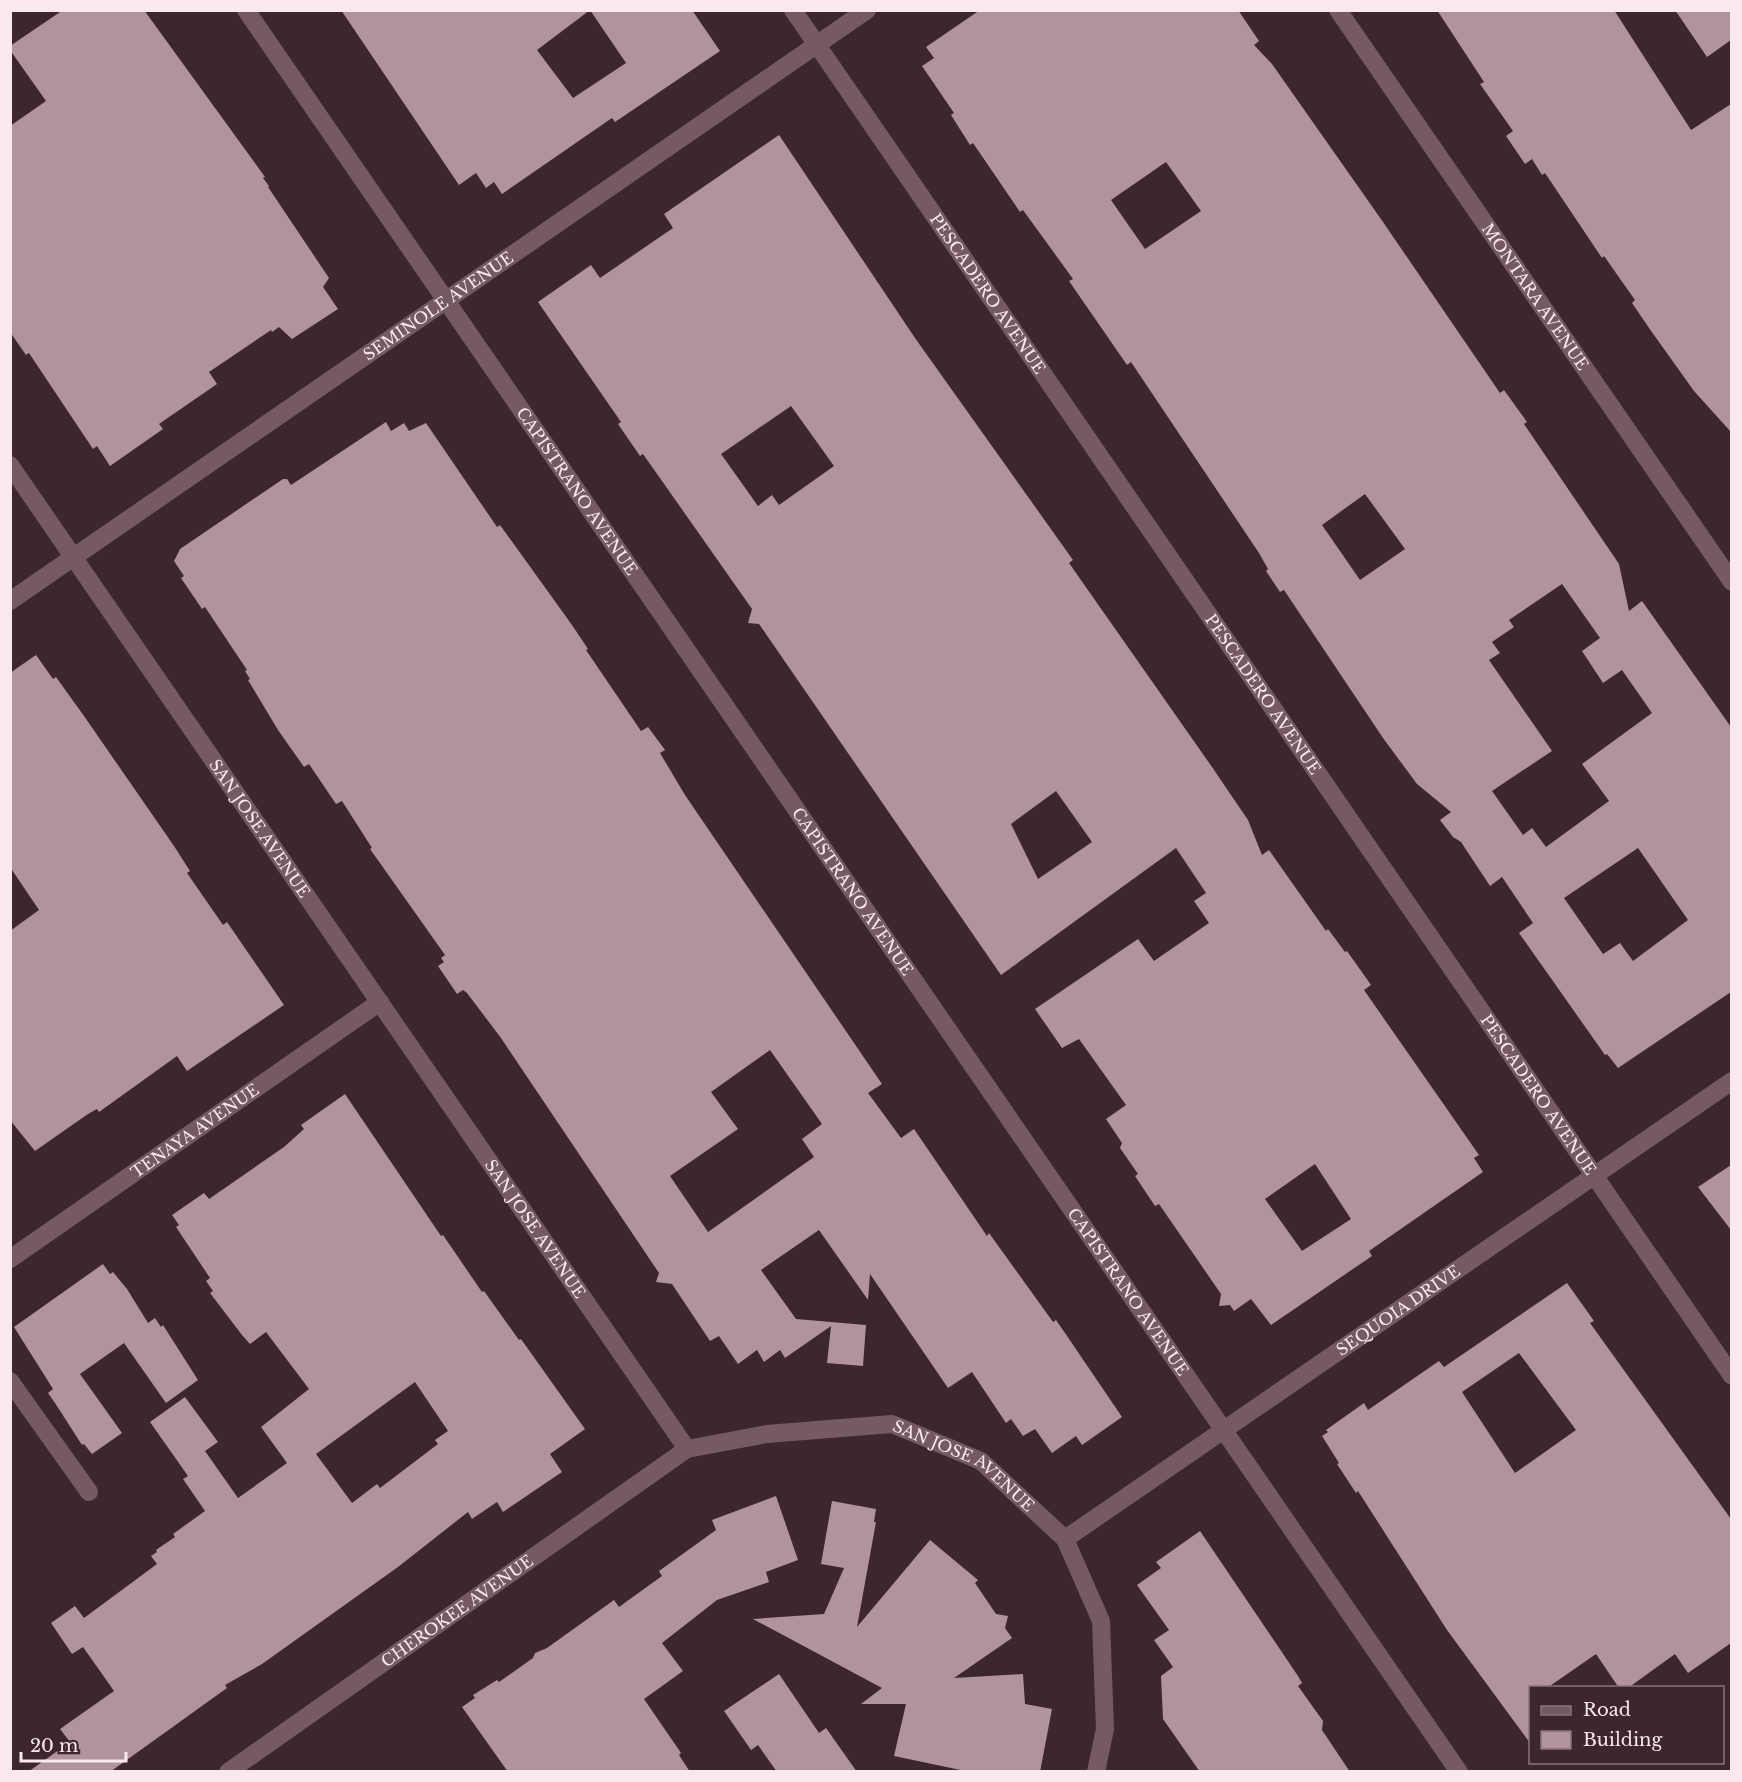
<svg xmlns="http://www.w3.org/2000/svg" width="1742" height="1782" viewBox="0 0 1742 1782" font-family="'Libre Baskerville',serif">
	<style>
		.building { fill: #b1939c; fill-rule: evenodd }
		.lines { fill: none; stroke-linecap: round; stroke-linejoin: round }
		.lane { stroke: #755a61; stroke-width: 18 }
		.street { stroke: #755a61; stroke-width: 18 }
		.labels { text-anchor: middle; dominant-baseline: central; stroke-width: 6; stroke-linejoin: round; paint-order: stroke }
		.street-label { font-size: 16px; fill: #f9e8ed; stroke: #3d262d }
	</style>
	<rect width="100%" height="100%" fill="#3d262d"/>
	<path class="building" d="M 63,10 L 144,10 L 265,177 L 263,178 L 269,186 L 268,187 L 329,278 L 323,287 L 338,309 L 292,339 L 279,327 L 272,332 L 271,330 L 209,372 L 217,384 L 159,424 L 163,429 L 110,466 L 97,446 L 93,449 L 29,353 L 26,355 L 10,332 L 10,126 L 46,101 L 10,50 L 10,46 Z
		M 341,10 L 590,10 L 537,50 L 573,98 L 626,63 L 590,10 L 692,10 L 720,51 L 615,122 L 612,118 L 502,194 L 494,182 L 486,188 L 476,173 L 459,185 Z
		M 980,10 L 1238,10 L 1259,41 L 1254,45 L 1272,64 L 1383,222 L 1500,393 L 1504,390 L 1527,422 L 1524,424 L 1619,564 L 1629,611 L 1642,601 L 1731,727 L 1731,992 L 1618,1068 L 1607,1054 L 1605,1055 L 1519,933 L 1533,923 L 1502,877 L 1490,886 L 1461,842 L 1453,837 L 1440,820 L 1451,812 L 1417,784 L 1383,738 L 1284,590 L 1280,592 L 1266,571 L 1268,569 L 1259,553 L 1131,362 L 1127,365 L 1069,281 L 1073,279 L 1023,210 L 1020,212 L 973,143 L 970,145 L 951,115 L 954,113 L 922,66 L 934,58 L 926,47 ZM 1166,162 L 1201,211 L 1145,249 L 1111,200 ZM 1365,494 L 1405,549 L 1360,580 L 1322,525 ZM 1562,584 L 1600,638 L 1582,651 L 1603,683 L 1622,670 L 1652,713 L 1582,764 L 1609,801 L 1546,847 L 1532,828 L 1523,835 L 1492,791 L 1552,751 L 1489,660 L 1500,653 L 1492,642 L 1514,627 L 1509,620 ZM 1638,848 L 1688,920 L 1633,961 L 1620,943 L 1603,954 L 1564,898 Z
		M 1437,10 L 1614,10 L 1691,130 L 1731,104 L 1731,432 L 1694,391 L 1649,328 L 1632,303 L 1635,300 L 1604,256 L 1602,258 L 1545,173 L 1542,175 L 1532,159 L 1525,164 L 1506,136 L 1513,131 L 1480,84 L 1484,82 Z
		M 1675,10 L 1731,10 L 1731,40 L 1707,57 Z
		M 779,135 L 915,338 L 1073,560 L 1069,563 L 1212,767 L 1248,820 L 1262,855 L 1269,850 L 1326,931 L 1328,929 L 1345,952 L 1347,951 L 1371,985 L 1364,990 L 1479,1155 L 1474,1158 L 1483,1172 L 1369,1251 L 1372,1256 L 1271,1325 L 1251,1299 L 1234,1311 L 1230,1305 L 1219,1306 L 1221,1294 L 1159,1204 L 1155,1206 L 1135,1176 L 1138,1174 L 1120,1148 L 1122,1143 L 1106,1119 L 1126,1105 L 1079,1039 L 1062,1048 L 1035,1009 L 1138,939 L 1154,961 L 1209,923 L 1194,901 L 1206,893 L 1176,848 L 1001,975 L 759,624 L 748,623 L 752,609 L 643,454 L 640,456 L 618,424 L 621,422 L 538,302 L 591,265 L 600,278 L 673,228 L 664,214 ZM 791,406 L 834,466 L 779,505 L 772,495 L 758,506 L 721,454 ZM 1056,791 L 1092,842 L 1038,879 L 1011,824 ZM 1315,1164 L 1351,1219 L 1302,1251 L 1265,1199 Z
		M 386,422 L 391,431 L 404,423 L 409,431 L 426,423 L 497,527 L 500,525 L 572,625 L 588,649 L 586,650 L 641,731 L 648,727 L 665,750 L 660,753 L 685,795 L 882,1084 L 868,1093 L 901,1138 L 914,1129 L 987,1236 L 989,1233 L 1053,1322 L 1056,1320 L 1065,1333 L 1122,1417 L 1082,1445 L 1076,1436 L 1052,1453 L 1035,1429 L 1023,1436 L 1011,1419 L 1006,1423 L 972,1372 L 948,1388 L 870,1274 L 868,1300 L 819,1230 L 761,1270 L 796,1319 L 866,1325 L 863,1366 L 827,1363 L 831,1326 L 785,1358 L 780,1350 L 764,1362 L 757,1350 L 738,1364 L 719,1336 L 710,1341 L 672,1284 L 656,1282 L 659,1273 L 501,1038 L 467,993 L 463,990 L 457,994 L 438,966 L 444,962 L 441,958 L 445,955 L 370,849 L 372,848 L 342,801 L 336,804 L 309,764 L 304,767 L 278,730 L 248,680 L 250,679 L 245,671 L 247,670 L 205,607 L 202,609 L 181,578 L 184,576 L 174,561 L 180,549 L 283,479 L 287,479 L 291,485 ZM 770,1050 L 822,1124 L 802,1139 L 814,1157 L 708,1232 L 670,1176 L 738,1129 L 711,1092 Z
		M 36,655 L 53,679 L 56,677 L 84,716 L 174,846 L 190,871 L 187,873 L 223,925 L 227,922 L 284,1005 L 187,1071 L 177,1056 L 99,1112 L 97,1109 L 88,1114 L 35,1151 L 10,1120 L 10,931 L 39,910 L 10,867 L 10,673 Z
		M 345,1094 L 441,1236 L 443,1235 L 482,1292 L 484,1291 L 519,1340 L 521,1339 L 585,1429 L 550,1454 L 562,1472 L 503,1512 L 497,1502 L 472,1519 L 468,1512 L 398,1567 L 262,1664 L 225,1685 L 227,1688 L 110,1772 L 28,1772 L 70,1742 L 60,1729 L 114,1691 L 83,1647 L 72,1654 L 51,1623 L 75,1606 L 84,1618 L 157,1564 L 151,1556 L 157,1552 L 156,1550 L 175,1537 L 173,1534 L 205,1511 L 183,1479 L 188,1476 L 150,1422 L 185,1397 L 218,1442 L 205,1451 L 238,1498 L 287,1463 L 261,1427 L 309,1389 L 266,1332 L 250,1344 L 242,1335 L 210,1293 L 213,1291 L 206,1281 L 210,1278 L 176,1227 L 179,1225 L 172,1215 L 204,1193 L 209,1199 L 284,1147 L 304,1129 L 301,1125 ZM 415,1382 L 448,1431 L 435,1440 L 438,1444 L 380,1488 L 377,1484 L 352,1503 L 316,1454 Z
		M 1731,1165 L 1731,1230 L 1698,1187 Z
		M 103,1264 L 110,1274 L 113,1272 L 127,1289 L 148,1323 L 155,1318 L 161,1327 L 163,1325 L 198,1380 L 166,1403 L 124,1343 L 80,1374 L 122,1433 L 92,1454 L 84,1444 L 82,1445 L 55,1403 L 48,1393 L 53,1389 L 14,1327 Z
		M 1567,1283 L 1594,1321 L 1590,1323 L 1731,1519 L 1731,1643 L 1688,1673 L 1675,1654 L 1628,1688 L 1619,1688 L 1596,1654 L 1547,1688 L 1530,1688 L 1530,1743 L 1447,1630 L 1358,1491 L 1356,1493 L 1337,1464 L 1339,1463 L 1322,1436 L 1328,1432 L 1326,1430 L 1364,1403 L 1368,1410 L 1439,1361 L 1444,1367 ZM 1519,1353 L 1576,1430 L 1515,1473 L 1462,1392 Z
		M 776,1496 L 798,1560 L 766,1572 L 769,1582 L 717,1600 L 662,1643 L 683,1671 L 644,1699 L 681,1753 L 679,1755 L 690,1772 L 508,1772 L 462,1707 L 475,1698 L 473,1695 L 497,1680 L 499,1682 L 533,1658 L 535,1653 L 547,1648 L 614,1600 L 619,1607 L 662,1576 L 659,1571 L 716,1530 L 712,1520 Z
		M 832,1501 L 876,1509 L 874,1522 L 876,1522 L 857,1627 L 930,1540 L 978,1580 L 975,1583 L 996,1614 L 1008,1616 L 1005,1628 L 1012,1638 L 954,1678 L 1023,1674 L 1025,1704 L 1052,1709 L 1040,1772 L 970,1772 L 894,1756 L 906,1704 L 861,1704 L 882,1688 L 753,1619 L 824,1614 L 844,1568 L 821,1564 Z
		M 1200,1531 L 1298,1676 L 1302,1683 L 1298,1686 L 1323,1721 L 1322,1730 L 1350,1772 L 1200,1772 L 1163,1719 L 1161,1676 L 1173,1667 L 1154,1640 L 1169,1630 L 1137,1585 L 1161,1568 L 1156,1562 Z
		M 779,1674 L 819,1733 L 826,1728 L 857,1772 L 777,1772 L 758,1745 L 751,1750 L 724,1711 Z"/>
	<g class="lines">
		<path class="lane" d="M 10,1381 L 89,1492"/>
		<g class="street">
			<path id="s1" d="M 246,10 L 1459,1772"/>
			<path id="s2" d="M 793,10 L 1732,1376"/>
			<path id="s3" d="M 1338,10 L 1732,582"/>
			<path id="s4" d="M 10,465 L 687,1449"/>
			<path id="s5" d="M 10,601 L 867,10"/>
			<path id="s6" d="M 10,1259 L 380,1002"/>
			<path id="s7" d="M 1065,1539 L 1732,1081"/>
			<path id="s8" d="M 228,1772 L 687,1449 L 767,1434 L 892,1424 L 981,1461 L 1065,1539 L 1101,1621 L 1105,1729 L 1096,1772"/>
		</g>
	</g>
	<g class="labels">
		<g class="street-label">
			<text stroke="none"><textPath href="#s2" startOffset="344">PESCADERO AVENUE</textPath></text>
			<text stroke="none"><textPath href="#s3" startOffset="348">MONTARA AVENUE</textPath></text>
			<text stroke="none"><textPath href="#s5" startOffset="520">SEMINOLE AVENUE</textPath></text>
			<text stroke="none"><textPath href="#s1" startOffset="584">CAPISTRANO AVENUE</textPath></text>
			<text stroke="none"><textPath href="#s2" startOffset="830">PESCADERO AVENUE</textPath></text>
			<text stroke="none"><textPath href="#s4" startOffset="441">SAN JOSE AVENUE</textPath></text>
			<text stroke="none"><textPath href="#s1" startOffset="1070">CAPISTRANO AVENUE</textPath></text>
			<text stroke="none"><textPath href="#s2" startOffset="1316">PESCADERO AVENUE</textPath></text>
			<text stroke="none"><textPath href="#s6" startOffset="225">TENAYA AVENUE</textPath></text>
			<text stroke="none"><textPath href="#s4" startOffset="927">SAN JOSE AVENUE</textPath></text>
			<text stroke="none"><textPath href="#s1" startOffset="1556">CAPISTRANO AVENUE</textPath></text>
			<text stroke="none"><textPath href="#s7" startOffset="404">SEQUOIA DRIVE</textPath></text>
			<text stroke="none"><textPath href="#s8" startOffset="852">SAN JOSE AVENUE</textPath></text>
			<text stroke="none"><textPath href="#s8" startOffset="280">CHEROKEE AVENUE</textPath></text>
		</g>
	</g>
	<rect width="1742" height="1782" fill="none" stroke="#f9e8ed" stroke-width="24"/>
	<rect x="1529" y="1686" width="195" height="78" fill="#3d262d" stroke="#88747a" stroke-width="1.5"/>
	<rect x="1541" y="1706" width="30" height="9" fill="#755a61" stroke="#88747a" stroke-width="1.5"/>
	<text x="1583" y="1716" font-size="18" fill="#f9e8ed">Road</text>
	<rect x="1541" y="1731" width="30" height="18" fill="#b1939c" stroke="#88747a" stroke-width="1.5"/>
	<text x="1583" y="1746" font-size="18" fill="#f9e8ed">Building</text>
	<path d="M21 1752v9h105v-9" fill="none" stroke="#f9e8ed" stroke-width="3"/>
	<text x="30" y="1752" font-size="18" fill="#f9e8ed" stroke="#3d262d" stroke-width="4.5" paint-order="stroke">20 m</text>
</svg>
